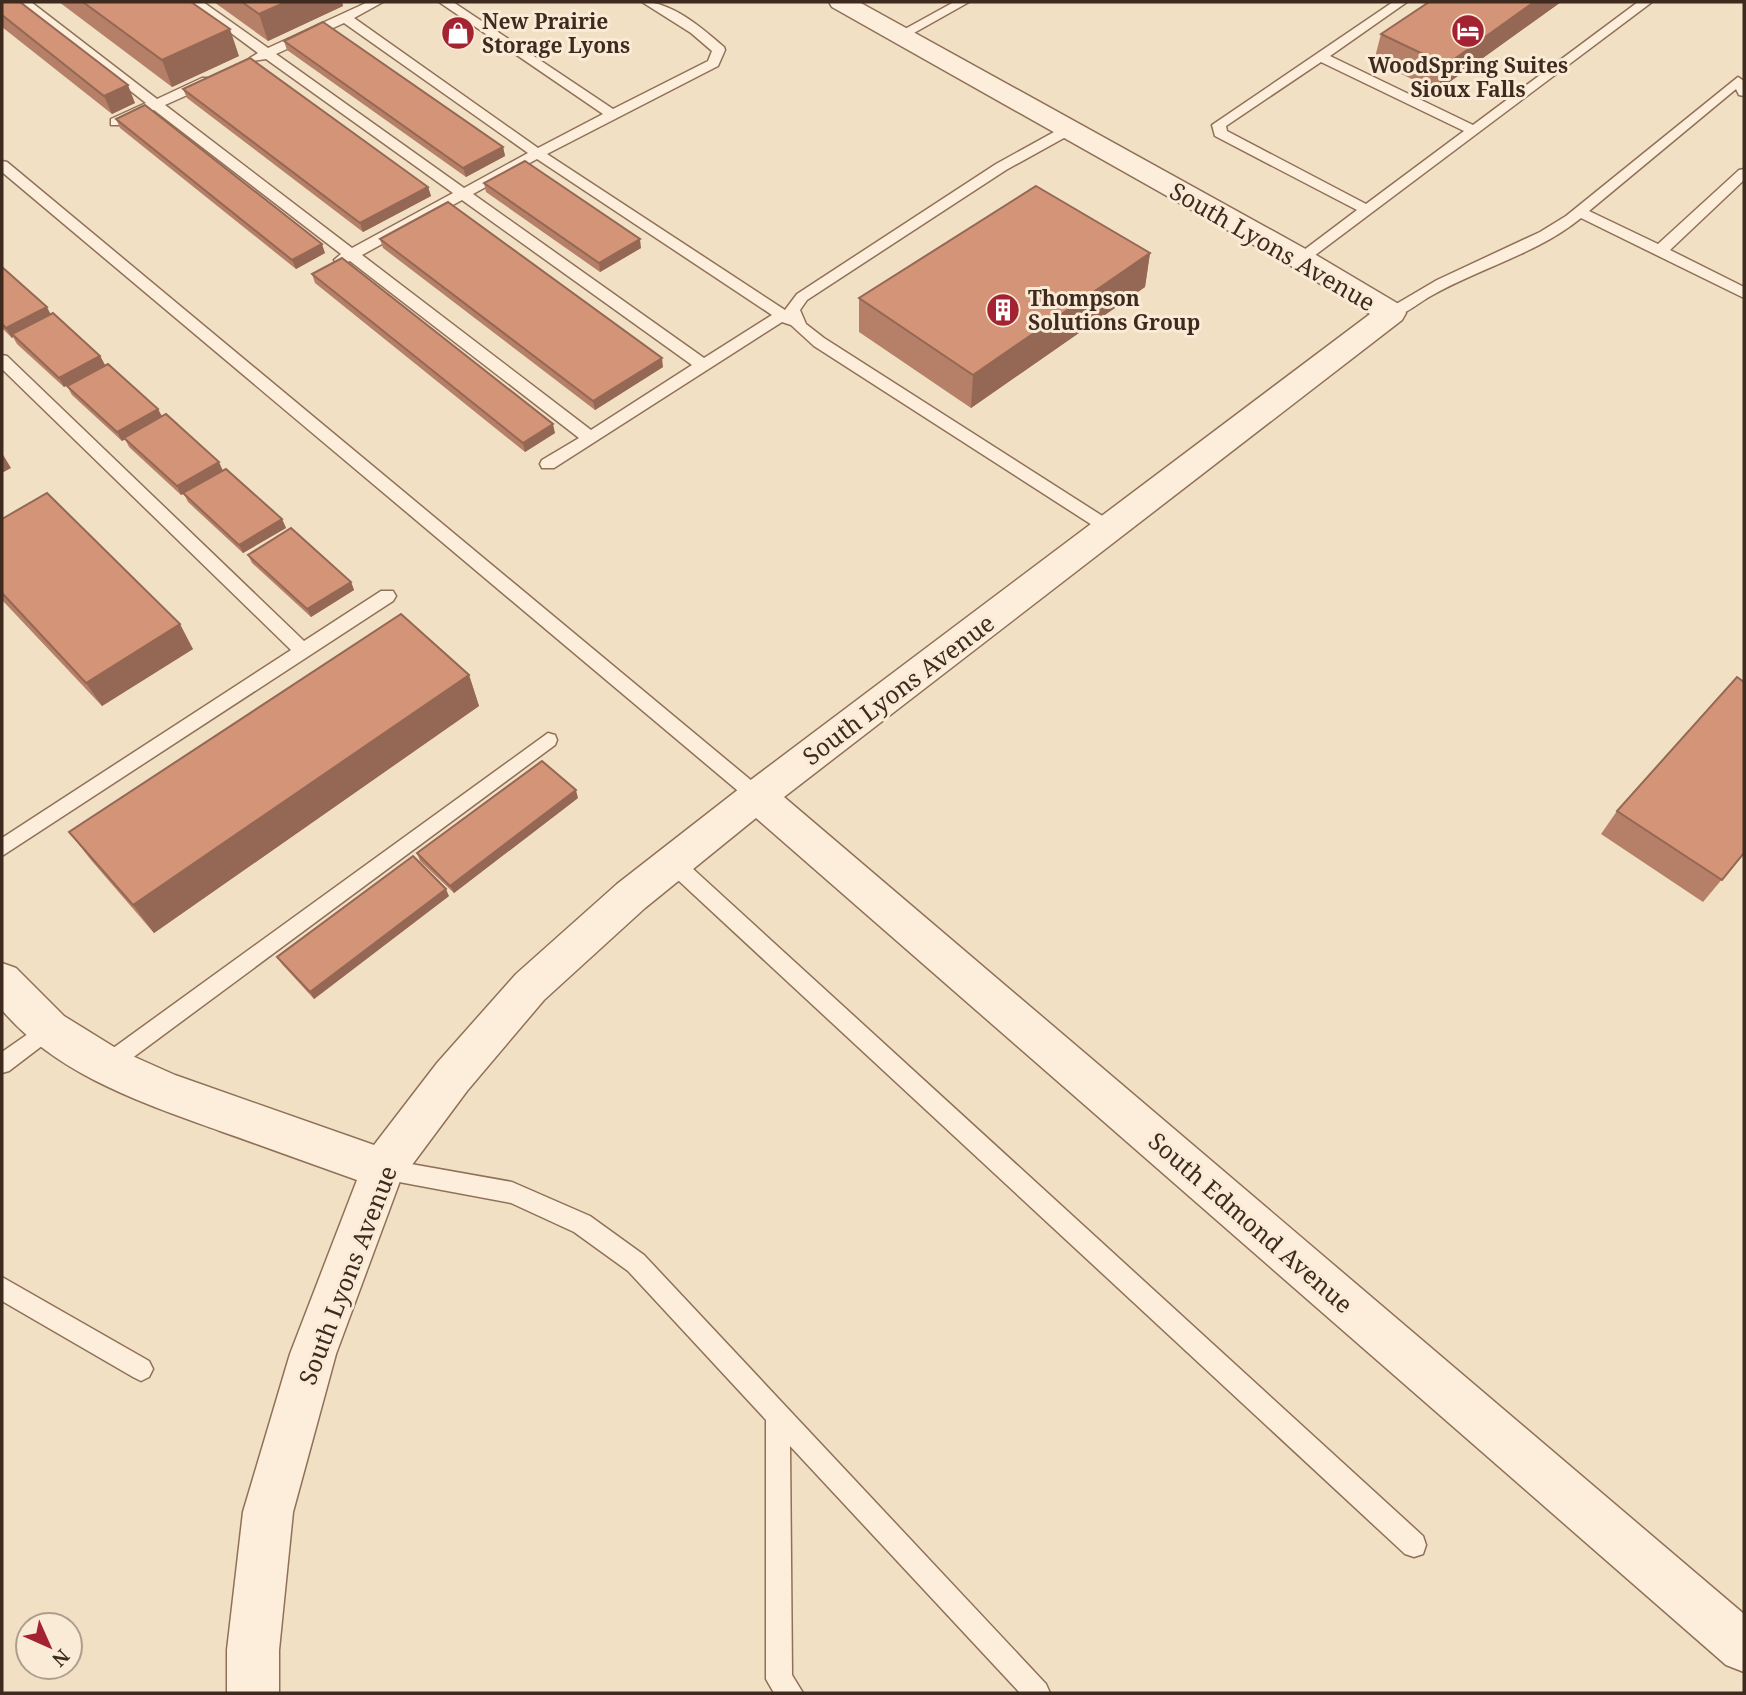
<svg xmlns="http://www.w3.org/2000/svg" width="1746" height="1695" viewBox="0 0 1746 1695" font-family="'Noto Serif',serif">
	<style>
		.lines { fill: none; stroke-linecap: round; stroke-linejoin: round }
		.service-casing { stroke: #907059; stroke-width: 3 }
		.minor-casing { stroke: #907059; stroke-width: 3 }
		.service { fill: #fceeda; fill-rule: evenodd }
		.minor { fill: #fceeda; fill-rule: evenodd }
		.wall { fill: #b67f67 }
		.shaded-wall { fill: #946854 }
		.building { fill: #d49478; stroke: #946854; stroke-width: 2 }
		.labels { text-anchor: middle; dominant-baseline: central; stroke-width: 6; stroke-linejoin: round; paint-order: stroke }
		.far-poi-label { font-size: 21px; font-weight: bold; fill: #3e2a1e; stroke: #f9ebd6; text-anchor: start }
		.street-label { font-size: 24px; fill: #3e2a1e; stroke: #f9ebd6 }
	</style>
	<rect width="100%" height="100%" fill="#f2e0c5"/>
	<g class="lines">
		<g class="service-casing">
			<path id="service" d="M 17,2 L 31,2 L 157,99 L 202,78 L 212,78 L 212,84 L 165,105 L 352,248 L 453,193 L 266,59 L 252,61 L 250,58 L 258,53 L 189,2 L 203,2 L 268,48 L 368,2 L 383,2 L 354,18 L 538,148 L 603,114 L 439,2 L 453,2 L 613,109 L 708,61 L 712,51 L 691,33 L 642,2 C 671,1 702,28 724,47 L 725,50 L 718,66 L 547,154 L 785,310 L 797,294 L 996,164 L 1063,127 L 1073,127 L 1073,133 L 1006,170 L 807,300 L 800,310 L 806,324 L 824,338 L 1115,524 L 1117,528 L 1109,534 L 1103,532 L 814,346 L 791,325 L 782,322 L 554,468 L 542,468 L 540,464 L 542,460 L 579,438 L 350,261 L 341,265 L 336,263 L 334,260 L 341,254 L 154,110 L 121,125 L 111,125 L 111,119 L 146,103 ZM 344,23 L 528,153 L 464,188 L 276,54 ZM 537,159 L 772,315 L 704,358 L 473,194 ZM 462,200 L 692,365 L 591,430 L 362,255 Z
				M 954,2 L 969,2 L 905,38 L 900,39 L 894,35 Z
				M 1393,2 L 1407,2 L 1330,56 L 1473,125 L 1638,2 L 1652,2 L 1306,262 L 1296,262 L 1294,259 L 1296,256 L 1357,210 L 1215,136 L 1212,125 ZM 1321,62 L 1464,131 L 1366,204 L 1227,131 L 1226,126 Z
				M 1738,77 L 1744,81 L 1744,96 L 1739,95 L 1736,89 L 1589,211 L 1658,244 L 1739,170 L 1744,169 L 1744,180 L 1670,250 L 1744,287 L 1744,298 L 1581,218 C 1537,254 1477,269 1429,297 C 1417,304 1399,320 1386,316 L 1383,313 L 1386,310 L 1437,280 L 1540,232 L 1566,216 Z
				M 2,161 L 7,162 L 764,791 L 766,796 L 764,801 L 757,804 L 750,801 L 2,172 Z
				M 2,355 L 7,356 L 304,641 L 381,591 L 393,591 L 396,596 L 393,601 L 2,856 L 2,838 L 291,650 L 2,369 Z
				M 548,733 L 555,735 L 557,740 L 555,745 L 112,1073 L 105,1076 L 98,1073 L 95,1066 L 98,1059 Z
				M 673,855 L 680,857 L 1423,1536 L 1426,1545 L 1423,1554 L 1414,1557 L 1405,1554 L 666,869 L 663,863 L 666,857 Z
				M 48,1020 L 55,1022 L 58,1029 L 55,1036 L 9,1071 L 2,1073 L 2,1052 Z
				M 383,1159 L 512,1182 L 590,1216 L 644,1255 L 1046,1684 L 1050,1693 L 1020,1693 L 790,1446 L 792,1675 L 803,1693 L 774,1693 L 766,1679 L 766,1420 L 628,1271 L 574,1232 L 511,1203 L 383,1179 L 375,1176 L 372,1169 L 375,1162 Z
				M 2,1277 L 149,1361 L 153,1369 L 149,1377 L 141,1381 L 133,1377 L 2,1301 Z"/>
		</g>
		<g class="minor-casing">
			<path id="minor" d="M 829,2 L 859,2 L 1311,252 L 1402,306 L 1406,313 L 1402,320 L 784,797 L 1744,1614 L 1744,1672 L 1726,1665 L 756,818 L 645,908 L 544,1000 L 467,1091 L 400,1181 L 336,1354 L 293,1512 L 279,1650 L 279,1693 L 227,1693 L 227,1650 L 243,1512 L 290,1354 L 357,1180 C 311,1164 266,1147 220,1131 C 143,1103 57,1075 2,1010 L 2,963 L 16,968 L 64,1016 L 119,1050 L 175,1075 L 374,1145 L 437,1063 L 516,974 L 617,884 L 744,785 L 1370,314 L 1291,266 L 832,7 Z"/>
		</g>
		<use href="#service" class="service"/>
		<use href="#minor" class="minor"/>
	</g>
	<path class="wall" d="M 2,2 L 135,103 L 112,114 L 2,27 Z
		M 59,2 L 191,2 L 239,56 L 172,87 Z
		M 214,2 L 342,2 L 343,6 L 268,41 Z
		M 1429,2 L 1561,2 L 1437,91 L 1374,61 L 1381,34 Z
		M 284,41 L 503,147 L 505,156 L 466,177 L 287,50 Z
		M 183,89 L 428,187 L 431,196 L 363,232 L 187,98 Z
		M 116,119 L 325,253 L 296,269 L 120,128 Z
		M 484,183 L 641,248 L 600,272 L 486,192 Z
		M 380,239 L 663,367 L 595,410 L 383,248 Z
		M 1150,253 L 1145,287 L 971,408 L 859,332 L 859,298 Z
		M 2,267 L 51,314 L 100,356 L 105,365 L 64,387 L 17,344 L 13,337 L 12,338 L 2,328 Z
		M 312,274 L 555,433 L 525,452 L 315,283 Z
		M 67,386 L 162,417 L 223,470 L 282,519 L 286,528 L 243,553 L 188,502 L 184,494 L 181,495 L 129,447 L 125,439 L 122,441 L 72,395 Z
		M 2,519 L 193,649 L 102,706 L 2,600 Z
		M 248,555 L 351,582 L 354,590 L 311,617 L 252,563 Z
		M 469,675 L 479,706 L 154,933 L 91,860 L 69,832 Z
		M 578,798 L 454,893 L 420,861 L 417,853 Z
		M 1617,811 L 1744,853 L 1703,902 L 1601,834 Z
		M 449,896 L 314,999 L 282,964 L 277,957 Z"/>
	<path class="shaded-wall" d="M 286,2 L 342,2 L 343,6 L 268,41 L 259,14 Z
		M 1534,2 L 1561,2 L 1437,91 L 1446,65 Z
		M 230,29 L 239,56 L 172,87 L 162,60 Z
		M 128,85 L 135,103 L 112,114 L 104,96 Z
		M 503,147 L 505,156 L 466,177 L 463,168 Z
		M 428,187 L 431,196 L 363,232 L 360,223 Z
		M 640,239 L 641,248 L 600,272 L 599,263 Z
		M 322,244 L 325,253 L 296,269 L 292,260 Z
		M 1150,253 L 1145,287 L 971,408 L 973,375 Z
		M 47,307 L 52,317 L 12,334 L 13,337 L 12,338 L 6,328 Z
		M 100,356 L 105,365 L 64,387 L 59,378 Z
		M 662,358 L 663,367 L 595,410 L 593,401 Z
		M 158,409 L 163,418 L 122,441 L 117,432 Z
		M 553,424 L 555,433 L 525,452 L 523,443 Z
		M 2,453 L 11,468 L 2,473 Z
		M 219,462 L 223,471 L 181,495 L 177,486 Z
		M 282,519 L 286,528 L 243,553 L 239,545 Z
		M 351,582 L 354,590 L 311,617 L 307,609 Z
		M 180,624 L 193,649 L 102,706 L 86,683 Z
		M 469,675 L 479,706 L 154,933 L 133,905 Z
		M 576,790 L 578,798 L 454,893 L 450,886 Z
		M 446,889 L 449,896 L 314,999 L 310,992 Z"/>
	<path class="building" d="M 2,2 L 20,2 L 128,85 L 104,96 L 2,15 Z
		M 83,2 L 191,2 L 230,29 L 162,60 Z
		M 242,2 L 286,2 L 259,14 Z
		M 1429,2 L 1534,2 L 1446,65 L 1381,34 Z
		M 323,22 L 503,147 L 463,168 L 284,41 Z
		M 250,58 L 428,187 L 360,223 L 183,89 Z
		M 145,105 L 322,244 L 292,260 L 116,119 Z
		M 525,161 L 640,239 L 599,263 L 484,183 Z
		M 1036,186 L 1150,253 L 973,375 L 859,298 Z
		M 448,202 L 662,358 L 593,401 L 380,239 Z
		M 342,258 L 553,424 L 523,443 L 312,274 Z
		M 2,267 L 47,307 L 6,328 L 2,324 Z
		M 53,313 L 100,356 L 59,378 L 12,334 Z
		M 108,364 L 158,409 L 117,432 L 67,386 Z
		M 166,414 L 219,462 L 177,486 L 124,438 Z
		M 226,469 L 282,519 L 239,545 L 183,493 Z
		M 47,493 L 180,624 L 86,683 L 2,593 L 2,519 Z
		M 291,528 L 351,582 L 307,609 L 248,555 Z
		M 401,614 L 469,675 L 133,905 L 69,832 Z
		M 1737,677 L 1744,682 L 1744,853 L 1722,880 L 1617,811 Z
		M 542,761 L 576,790 L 450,886 L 417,853 Z
		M 413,856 L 446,889 L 310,992 L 277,957 Z"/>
	<defs>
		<g id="hotel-disc" transform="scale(1.75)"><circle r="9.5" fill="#a42333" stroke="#f9ebd6"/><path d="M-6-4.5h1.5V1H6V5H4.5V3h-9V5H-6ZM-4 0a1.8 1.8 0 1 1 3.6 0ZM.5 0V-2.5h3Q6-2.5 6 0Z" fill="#fff"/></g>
		<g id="shop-disc" transform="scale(1.75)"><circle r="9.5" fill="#a42333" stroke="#f9ebd6"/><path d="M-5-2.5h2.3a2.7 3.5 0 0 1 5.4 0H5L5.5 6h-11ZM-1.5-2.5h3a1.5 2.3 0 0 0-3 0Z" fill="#fff"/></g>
		<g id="building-disc" transform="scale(1.75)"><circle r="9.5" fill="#a42333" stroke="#f9ebd6"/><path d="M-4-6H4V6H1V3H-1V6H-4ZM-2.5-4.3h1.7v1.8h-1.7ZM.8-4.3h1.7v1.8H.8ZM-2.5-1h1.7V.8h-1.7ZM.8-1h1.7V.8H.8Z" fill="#fff"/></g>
	</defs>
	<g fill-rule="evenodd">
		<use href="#hotel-disc" x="1468" y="31"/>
		<use href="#shop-disc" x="458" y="33"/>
		<use href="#building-disc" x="1003" y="310"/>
	</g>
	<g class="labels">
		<g class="far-poi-label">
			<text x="482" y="21">New Prairie<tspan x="482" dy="24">Storage Lyons</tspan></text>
			<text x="1468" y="65" text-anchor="middle">WoodSpring Suites<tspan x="1468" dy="24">Sioux Falls</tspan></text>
			<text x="1028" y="298">Thompson<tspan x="1028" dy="24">Solutions Group</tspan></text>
		</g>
		<g class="street-label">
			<text transform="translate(1273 246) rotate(30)">South Lyons Avenue</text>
			<text transform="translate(898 689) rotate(-37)">South Lyons Avenue</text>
			<text transform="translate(1251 1222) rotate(41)">South Edmond Avenue</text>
			<text transform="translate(347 1275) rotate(-69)">South Lyons Avenue</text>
		</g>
	</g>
	<rect width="1746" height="1695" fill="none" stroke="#3e2a1e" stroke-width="7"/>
	<g transform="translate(49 1646) rotate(135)"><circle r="33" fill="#f9ebd6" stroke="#ae9e8c" stroke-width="2"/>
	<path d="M0-5L12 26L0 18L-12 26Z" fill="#a42333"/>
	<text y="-10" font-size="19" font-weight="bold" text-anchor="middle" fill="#3e2a1e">N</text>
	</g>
</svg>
